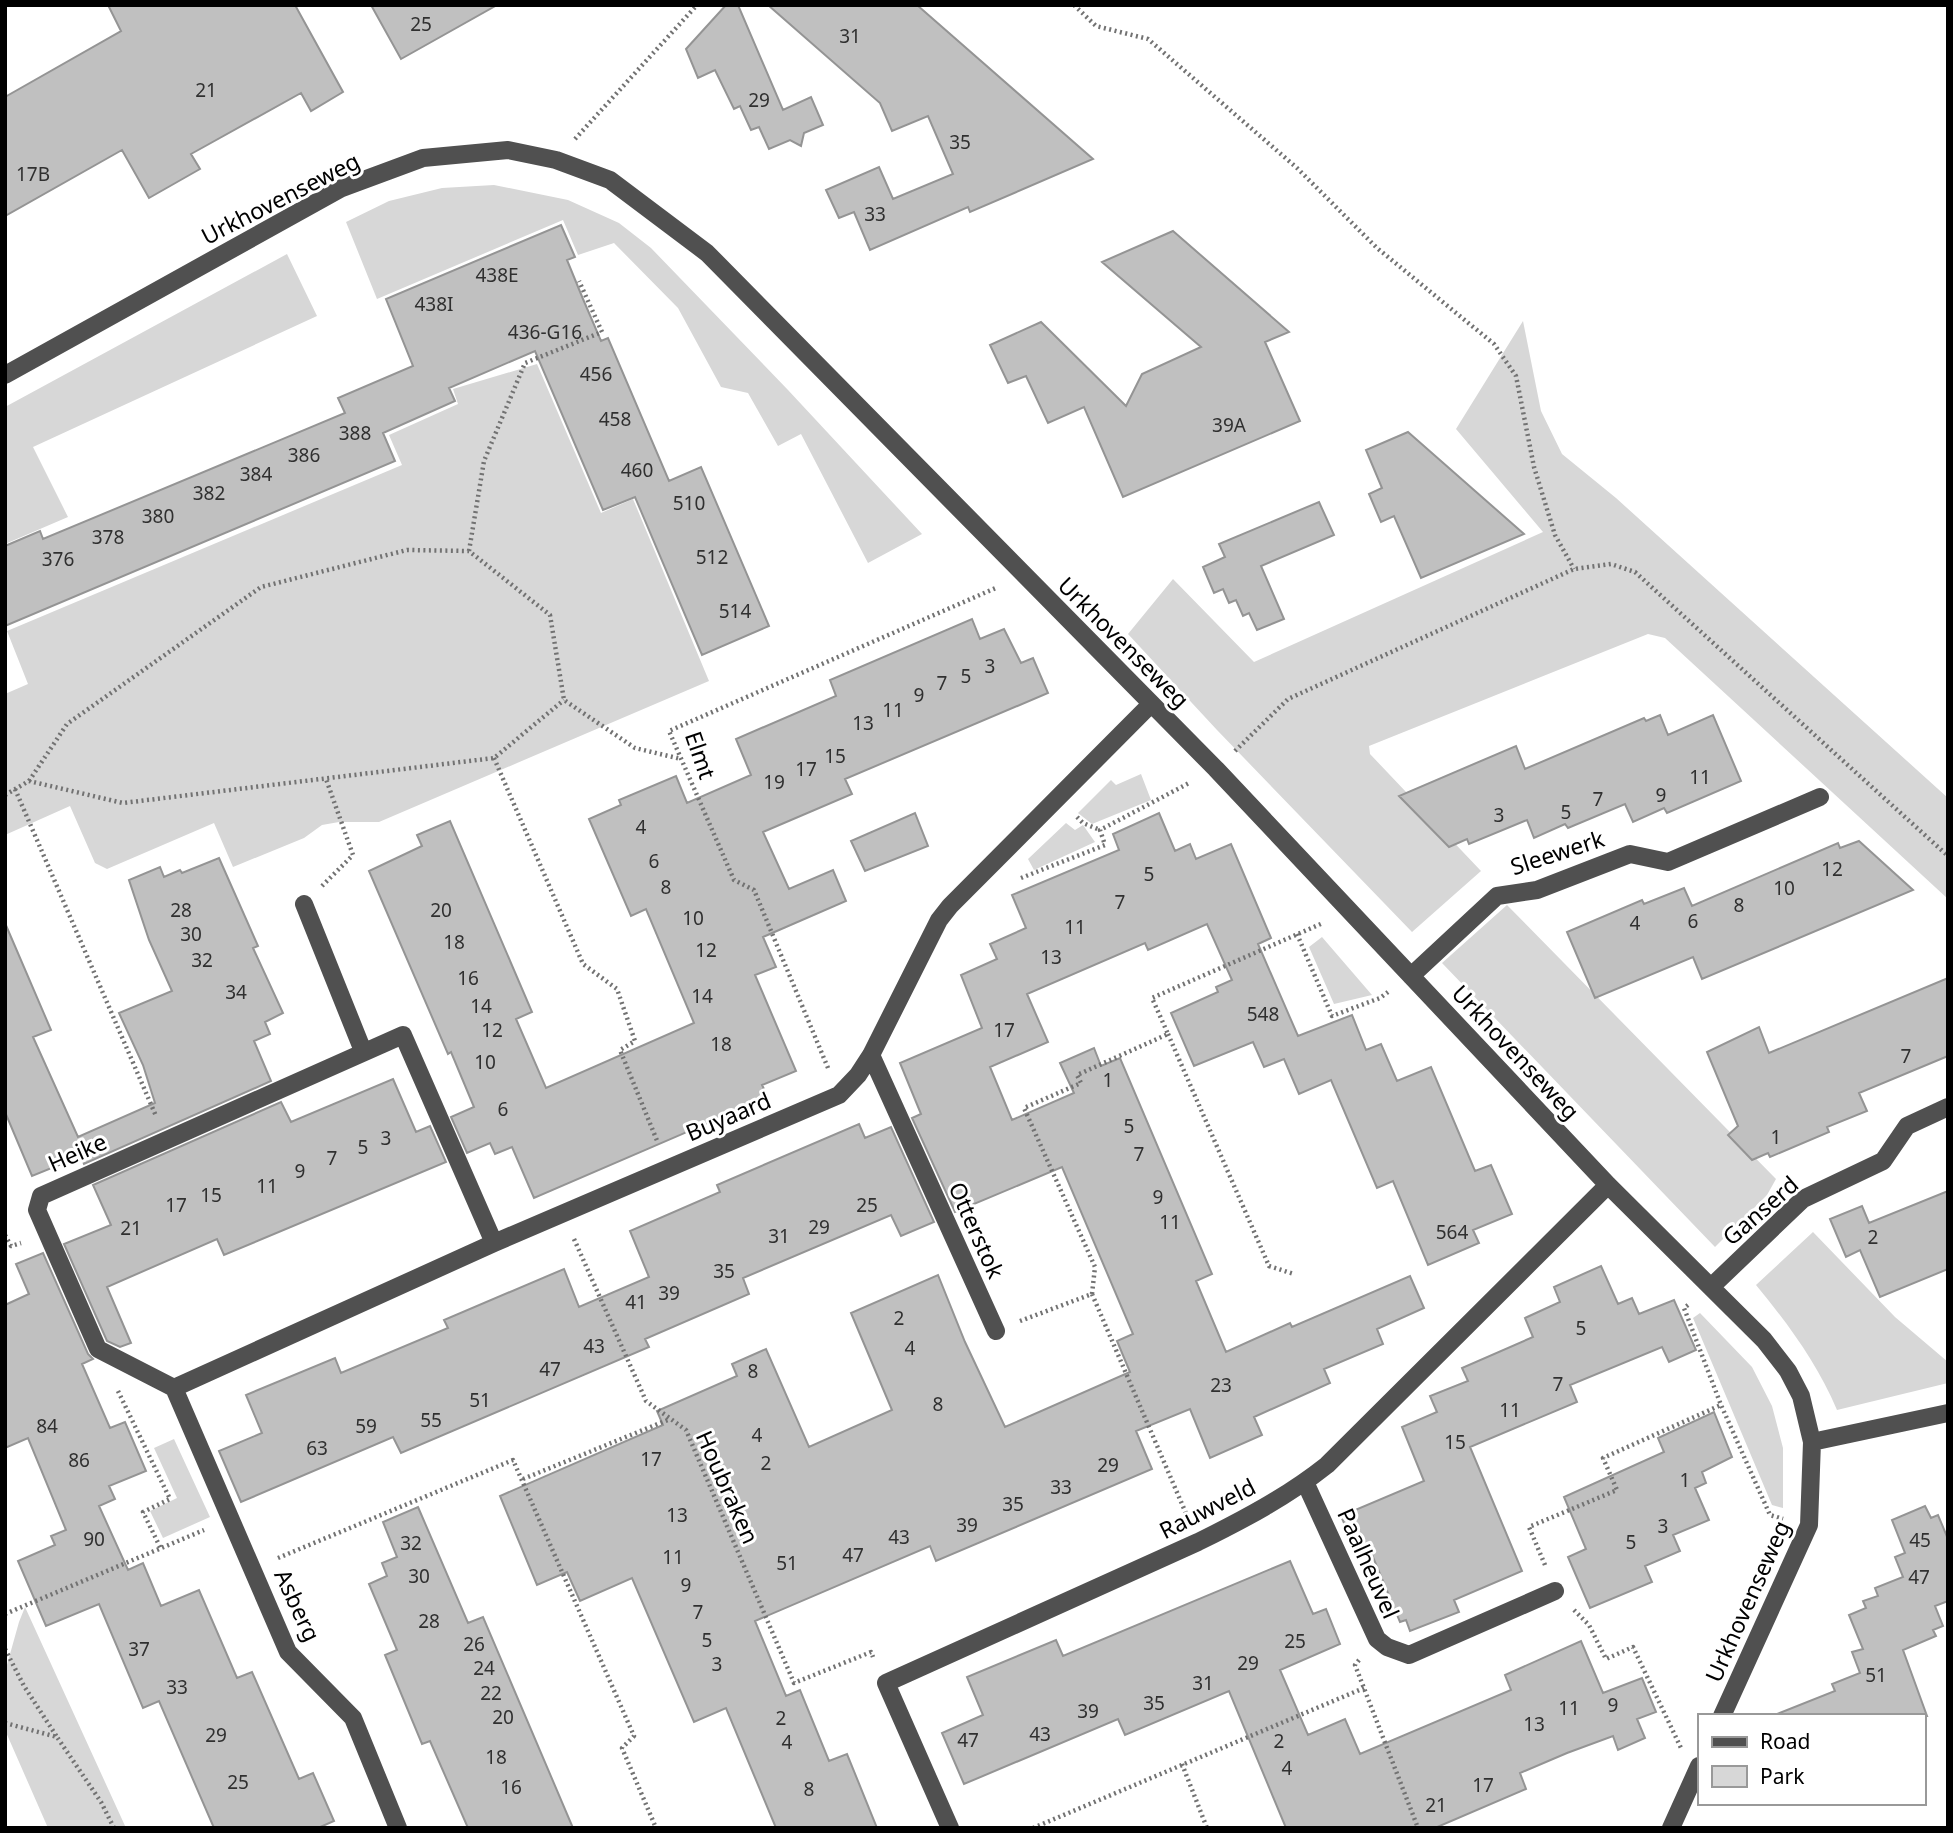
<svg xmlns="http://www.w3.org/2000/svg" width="1953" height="1833" viewBox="0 0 1953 1833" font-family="'Noto Sans',sans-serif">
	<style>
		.green { fill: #d7d7d7 }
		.building { fill: #c0c0c0; stroke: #949494; stroke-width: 2 }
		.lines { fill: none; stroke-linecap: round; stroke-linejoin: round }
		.path { stroke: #727272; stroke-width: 4.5; stroke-dasharray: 2 3.5; stroke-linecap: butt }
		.minor { stroke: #505050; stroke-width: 18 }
		.labels { text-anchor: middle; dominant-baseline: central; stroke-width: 6; stroke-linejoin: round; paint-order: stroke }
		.number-label { font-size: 19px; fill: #303030 }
		.street-label { font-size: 23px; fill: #000; stroke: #fff }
	</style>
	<rect width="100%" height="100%" fill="#fff"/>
	<path class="green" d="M 494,185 L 568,200 L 619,223 L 651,248 L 788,390 L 922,534 L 868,563 L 801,434 L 778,446 L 748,393 L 721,387 L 678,308 L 614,243 L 578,255 L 563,220 L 377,299 L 346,222 L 389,201 L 442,188 Z
		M 287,254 L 317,316 L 33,447 L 68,517 L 5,544 L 5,407 Z
		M 1523,321 L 1541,411 L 1562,454 L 1616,498 L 1948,798 L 1948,899 L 1665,638 L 1648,634 L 1369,746 L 1370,754 L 1481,871 L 1412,932 L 1217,730 L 1128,634 L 1173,579 L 1254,662 L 1543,532 L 1456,429 Z
		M 537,364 L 601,513 L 633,499 L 709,681 L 379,822 L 339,822 L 322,825 L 304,838 L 233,867 L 214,823 L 107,869 L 95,863 L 70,806 L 5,835 L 5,694 L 28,684 L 7,631 L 402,465 L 389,435 L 458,404 L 453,389 Z
		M 1141,774 L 1151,800 L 1092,824 L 1078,813 L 1111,780 L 1116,785 Z
		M 1066,823 L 1075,830 L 1083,825 L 1095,842 L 1034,870 L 1028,859 Z
		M 1507,905 L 1776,1179 L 1767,1195 L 1715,1247 L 1442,963 Z
		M 1322,937 L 1372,995 L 1334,1004 L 1309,947 Z
		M 1813,1232 L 1895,1317 L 1948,1362 L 1948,1383 L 1837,1410 C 1817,1363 1788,1324 1756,1285 Z
		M 1700,1313 L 1752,1367 L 1772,1406 L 1783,1448 L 1783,1508 L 1772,1505 L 1693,1318 Z
		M 174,1439 L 210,1517 L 163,1538 L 150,1511 L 177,1498 L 154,1448 Z
		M 25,1607 L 126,1828 L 48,1828 L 5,1730 L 5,1672 L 19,1622 Z"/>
	<path class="building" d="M 108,5 L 295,5 L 343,92 L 311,111 L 301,93 L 191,154 L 200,169 L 149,198 L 122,150 L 5,216 L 5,97 L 121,31 Z
		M 371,5 L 497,5 L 401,59 Z
		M 726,5 L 738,5 L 783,110 L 811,97 L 823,125 L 804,133 L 801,146 L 790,140 L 769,149 L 759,127 L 751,130 L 740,106 L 734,109 L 715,70 L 698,78 L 686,49 Z
		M 768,5 L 917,5 L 1093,159 L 970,212 L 968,207 L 870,250 L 854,212 L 839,218 L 826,190 L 879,167 L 893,199 L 953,174 L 928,116 L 892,131 L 880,103 Z
		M 561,225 L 575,257 L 567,260 L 583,299 L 601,341 L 608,338 L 669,481 L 701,467 L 769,626 L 702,655 L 635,497 L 603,510 L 535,351 L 449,388 L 455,401 L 383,433 L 395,461 L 5,626 L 5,546 L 40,531 L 43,539 L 345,413 L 338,398 L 413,366 L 386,299 Z
		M 1173,231 L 1289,332 L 1265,342 L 1300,421 L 1123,497 L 1084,407 L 1048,423 L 1026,376 L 1008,383 L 990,345 L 1041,322 L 1126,406 L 1142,374 L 1201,347 L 1102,262 Z
		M 1408,432 L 1524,534 L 1421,578 L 1394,516 L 1381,522 L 1369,494 L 1382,488 L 1366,450 Z
		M 1319,502 L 1334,535 L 1261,566 L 1284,619 L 1257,630 L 1249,613 L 1243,616 L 1236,600 L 1229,603 L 1223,589 L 1214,593 L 1203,567 L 1225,557 L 1219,544 Z
		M 972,619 L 980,639 L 1004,629 L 1021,663 L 1033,658 L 1048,693 L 845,779 L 852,794 L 763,832 L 789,889 L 833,870 L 846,901 L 763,937 L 776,967 L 755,975 L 796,1071 L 762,1085 L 768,1097 L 534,1198 L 512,1147 L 495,1154 L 490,1143 L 467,1153 L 451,1117 L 474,1107 L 451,1052 L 448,1054 L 369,871 L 422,846 L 417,835 L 450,821 L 532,1012 L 516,1019 L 546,1088 L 694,1023 L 646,909 L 631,916 L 589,819 L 621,805 L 619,800 L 676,776 L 687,803 L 751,775 L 736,739 L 836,696 L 830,680 Z
		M 1660,715 L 1668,735 L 1713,715 L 1741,781 L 1667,813 L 1664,808 L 1633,822 L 1625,804 L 1568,828 L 1565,824 L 1534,838 L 1527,820 L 1469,844 L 1467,839 L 1449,847 L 1399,796 L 1516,746 L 1525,769 L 1644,718 L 1646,721 Z
		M 915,813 L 928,846 L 865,871 L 851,841 Z
		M 1159,813 L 1175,851 L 1190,844 L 1196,859 L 1231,844 L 1271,938 L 1258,944 L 1298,1036 L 1352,1015 L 1366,1050 L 1381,1044 L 1397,1081 L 1431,1067 L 1475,1171 L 1491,1165 L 1512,1214 L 1473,1230 L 1479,1243 L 1428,1265 L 1393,1181 L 1377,1188 L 1331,1080 L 1299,1094 L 1284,1059 L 1264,1067 L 1253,1042 L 1194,1066 L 1171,1013 L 1218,992 L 1216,987 L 1232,980 L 1207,924 L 1148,950 L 1145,943 L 1027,994 L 1048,1042 L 990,1067 L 1012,1120 L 1074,1093 L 1060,1063 L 1094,1048 L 1101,1066 L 1120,1058 L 1212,1274 L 1196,1281 L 1226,1352 L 1290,1323 L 1292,1327 L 1410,1276 L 1424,1308 L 1377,1329 L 1383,1344 L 1324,1369 L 1330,1383 L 1254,1417 L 1262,1435 L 1210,1458 L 1190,1409 L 1136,1431 L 1152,1469 L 936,1561 L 930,1546 L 755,1621 L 786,1696 L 800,1690 L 829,1761 L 847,1754 L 877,1828 L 776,1828 L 726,1708 L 694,1722 L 632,1578 L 580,1601 L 567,1572 L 537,1585 L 500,1496 L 663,1425 L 657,1411 L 737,1376 L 732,1364 L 766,1349 L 809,1447 L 892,1410 L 851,1313 L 938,1275 L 965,1342 L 1005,1427 L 1130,1372 L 1117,1341 L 1133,1334 L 1062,1167 L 955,1212 L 912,1118 L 921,1114 L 900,1063 L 982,1028 L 961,975 L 997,959 L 990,944 L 1026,928 L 1012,895 L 1119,850 L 1113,834 Z
		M 1859,841 L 1913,890 L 1702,979 L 1693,957 L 1595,998 L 1567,932 L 1642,900 L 1644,904 L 1684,888 L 1692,906 L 1838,843 L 1840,848 Z
		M 219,858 L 258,946 L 253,948 L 283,1013 L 265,1022 L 270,1034 L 254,1041 L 271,1081 L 84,1164 L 81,1156 L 32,1176 L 5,1112 L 5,923 L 51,1030 L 33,1037 L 78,1137 L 155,1103 L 143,1065 L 119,1013 L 172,991 L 149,940 L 129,880 L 160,867 L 164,877 L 180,870 L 182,873 Z
		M 1948,978 L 1948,1056 L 1859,1093 L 1867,1111 L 1827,1127 L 1829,1132 L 1770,1157 L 1768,1153 L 1752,1160 L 1728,1135 L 1738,1126 L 1707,1052 L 1759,1027 L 1769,1053 Z
		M 393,1079 L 416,1132 L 430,1126 L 446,1162 L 224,1255 L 217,1239 L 107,1287 L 131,1343 L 120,1347 L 107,1341 L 64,1244 L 111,1225 L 93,1185 L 281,1102 L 291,1122 Z
		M 859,1124 L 865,1138 L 891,1127 L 934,1222 L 901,1236 L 891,1215 L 743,1278 L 749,1294 L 645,1339 L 649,1347 L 401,1453 L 393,1437 L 241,1502 L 219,1451 L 262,1433 L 246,1395 L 335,1358 L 341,1373 L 448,1328 L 444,1320 L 564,1269 L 579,1307 L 649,1277 L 630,1231 L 720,1192 L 717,1185 Z
		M 1948,1191 L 1948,1269 L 1880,1297 L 1860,1250 L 1846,1257 L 1830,1219 L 1862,1206 L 1869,1223 Z
		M 43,1253 L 88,1354 L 93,1359 L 82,1364 L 110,1428 L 125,1422 L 146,1471 L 109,1486 L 115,1499 L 99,1506 L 128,1570 L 143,1563 L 161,1606 L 199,1590 L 237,1678 L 252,1672 L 299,1779 L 313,1773 L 334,1821 L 318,1828 L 214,1828 L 159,1701 L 143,1708 L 99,1604 L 46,1626 L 18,1561 L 55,1545 L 51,1536 L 66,1530 L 28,1438 L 5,1448 L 5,1305 L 29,1294 L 16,1264 Z
		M 1601,1266 L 1618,1304 L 1632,1298 L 1639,1314 L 1674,1300 L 1696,1350 L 1669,1362 L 1662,1347 L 1570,1385 L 1577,1402 L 1470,1447 L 1522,1571 L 1454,1600 L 1459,1612 L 1410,1631 L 1406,1620 L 1400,1622 L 1368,1545 L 1356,1551 L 1341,1516 L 1424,1481 L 1402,1427 L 1437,1412 L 1430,1396 L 1468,1381 L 1462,1368 L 1533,1337 L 1525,1318 L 1560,1302 L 1554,1287 Z
		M 1714,1412 L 1732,1457 L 1702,1472 L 1706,1483 L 1695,1488 L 1709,1520 L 1673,1535 L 1680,1551 L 1645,1566 L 1652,1582 L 1590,1608 L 1568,1557 L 1586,1549 L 1564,1497 L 1664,1452 L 1658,1438 Z
		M 1925,1506 L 1931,1518 L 1938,1515 L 1948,1539 L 1948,1601 L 1935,1606 L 1943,1626 L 1933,1630 L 1936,1636 L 1903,1650 L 1927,1716 L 1778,1716 L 1777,1714 L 1835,1691 L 1832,1684 L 1860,1673 L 1852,1652 L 1863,1649 L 1849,1615 L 1866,1608 L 1863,1601 L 1878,1596 L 1875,1588 L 1903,1577 L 1895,1557 L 1905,1553 L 1892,1520 Z
		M 418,1507 L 468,1623 L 483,1617 L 573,1828 L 468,1828 L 430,1741 L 422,1744 L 385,1655 L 397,1650 L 369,1584 L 387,1576 L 382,1563 L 397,1557 L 383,1522 Z
		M 1290,1561 L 1313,1614 L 1326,1609 L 1340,1644 L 1280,1670 L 1308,1735 L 1345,1719 L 1360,1754 L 1511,1690 L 1505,1675 L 1581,1641 L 1603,1693 L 1642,1678 L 1656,1712 L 1637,1719 L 1645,1738 L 1618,1750 L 1613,1736 L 1567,1753 L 1520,1773 L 1526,1789 L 1435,1828 L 1286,1828 L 1229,1691 L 1125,1735 L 1118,1719 L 964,1784 L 942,1733 L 983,1715 L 967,1677 L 1056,1640 L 1063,1656 Z"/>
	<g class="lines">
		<path class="path" d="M 1074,5 L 1096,26 L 1148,39 L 1297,168 L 1377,248 L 1494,344 L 1516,376 L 1534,467 L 1555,535 L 1574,569
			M 575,139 L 697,5
			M 469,551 L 484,461 L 525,363 L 602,332 L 579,281
			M 1235,751 L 1288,699 L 1574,569 L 1611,564 L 1635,572 L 1948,856
			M 494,758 L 583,964 L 617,989 L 635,1041 L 620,1050 L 658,1143
			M 29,781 L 67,724 L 261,587 L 407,550 L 469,551 L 550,615 L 564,700 L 635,748 L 681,759
			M 15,789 L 156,1116
			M 5,795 L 29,781 L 123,803 L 494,758 L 564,700
			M 1077,817 L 1083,823 L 1100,830
			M 1021,878 L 1105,845 L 1100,830 L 1191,782
			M 322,886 L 353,855 L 326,779
			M 1297,934 L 1332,1016 L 1380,998 L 1388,992
			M 1168,1034 L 1269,1266 L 1294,1274
			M 828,1068 L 754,890 L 734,880 L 669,731 L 998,587
			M 5,1235 L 11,1246 L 21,1243
			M 574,1239 L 646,1401 L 686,1430 L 794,1683 L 871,1652 L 873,1657
			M 1092,1294 L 1095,1267 L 1024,1108 L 1081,1083 L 1077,1075 L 1168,1034 L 1152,998 L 1323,923
			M 1688,1305 L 1684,1308 L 1721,1405 L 1770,1515 L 1783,1519
			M 1020,1321 L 1092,1294 L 1188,1518
			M 118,1391 L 170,1499 L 143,1512 L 161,1549
			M 523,1479 L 670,1419
			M 278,1558 L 513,1460 L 634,1736 L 622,1748 L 656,1828
			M 1545,1565 L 1529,1527 L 1617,1490 L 1603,1458 L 1721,1405
			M 1574,1610 L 1589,1625 L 1606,1659 L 1633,1647 L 1681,1748
			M 5,1614 L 204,1530
			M 5,1649 L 24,1686 L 57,1737
			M 1359,1660 L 1355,1665 L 1418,1828
			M 5,1723 L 57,1737 L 101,1802 L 114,1828
			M 1182,1764 L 1207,1828
			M 1033,1828 L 1364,1688"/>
		<path class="minor" d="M 5,375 L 342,188 L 423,158 L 508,150 L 556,160 L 610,180 L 707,253 L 1216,769 L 1608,1185 L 1764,1340 L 1788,1371 L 1801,1396 L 1812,1442 L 1809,1525 L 1722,1716
			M 304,904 L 363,1051
			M 1411,976 L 1497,896 L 1537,890 L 1630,854 L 1668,862 L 1820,797
			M 871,1055 L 996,1331
			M 1711,1287 L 1803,1199 L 1883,1161 L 1907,1126 L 1948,1107
			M 174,1388 L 494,1243 L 839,1095 L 858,1075 L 871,1055 L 939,920 L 950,906 L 1151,704
			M 174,1388 L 98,1349 L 37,1210 L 41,1196 L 403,1035 L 494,1243
			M 174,1388 L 288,1652 L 353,1718 L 398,1828
			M 1812,1442 L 1948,1413
			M 1305,1482 L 1377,1639 L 1387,1647 L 1409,1655 L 1555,1591
			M 950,1828 L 886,1683 L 1198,1542 C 1243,1520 1288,1496 1327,1465 L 1608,1185
			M 1671,1828 L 1699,1766"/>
	</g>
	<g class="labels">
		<g class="number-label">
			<text x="421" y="24">25</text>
			<text x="850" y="36">31</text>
			<text x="206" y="90">21</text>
			<text x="759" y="100">29</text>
			<text x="960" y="142">35</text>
			<text x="33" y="174">17B</text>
			<text x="875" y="214">33</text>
			<text x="497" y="275">438E</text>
			<text x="434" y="304">438I</text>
			<text x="545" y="332">436-G16</text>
			<text x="596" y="374">456</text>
			<text x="615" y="419">458</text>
			<text x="1229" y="425">39A</text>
			<text x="355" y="433">388</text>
			<text x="304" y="455">386</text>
			<text x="637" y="470">460</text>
			<text x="256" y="474">384</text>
			<text x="209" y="493">382</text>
			<text x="689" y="503">510</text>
			<text x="158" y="516">380</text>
			<text x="108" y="537">378</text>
			<text x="712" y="557">512</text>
			<text x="58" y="559">376</text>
			<text x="735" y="611">514</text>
			<text x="990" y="666">3</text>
			<text x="966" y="676">5</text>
			<text x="942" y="683">7</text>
			<text x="919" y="695">9</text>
			<text x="893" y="710">11</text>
			<text x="863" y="723">13</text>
			<text x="835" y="756">15</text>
			<text x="806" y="769">17</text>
			<text x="1700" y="777">11</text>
			<text x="774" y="782">19</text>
			<text x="1661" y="795">9</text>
			<text x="1598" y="799">7</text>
			<text x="1566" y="812">5</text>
			<text x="1499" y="815">3</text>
			<text x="641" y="827">4</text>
			<text x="654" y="861">6</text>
			<text x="1832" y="869">12</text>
			<text x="1149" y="874">5</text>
			<text x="666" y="887">8</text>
			<text x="1784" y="888">10</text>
			<text x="1120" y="902">7</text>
			<text x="1739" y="905">8</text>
			<text x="181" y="910">28</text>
			<text x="441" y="910">20</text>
			<text x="693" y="918">10</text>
			<text x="1693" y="921">6</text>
			<text x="1635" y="923">4</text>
			<text x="1075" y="927">11</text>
			<text x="191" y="934">30</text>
			<text x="454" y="942">18</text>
			<text x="706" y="950">12</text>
			<text x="1051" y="957">13</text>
			<text x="202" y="960">32</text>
			<text x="468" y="978">16</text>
			<text x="236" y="992">34</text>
			<text x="702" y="996">14</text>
			<text x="481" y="1006">14</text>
			<text x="1263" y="1014">548</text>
			<text x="492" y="1030">12</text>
			<text x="1004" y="1030">17</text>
			<text x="721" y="1044">18</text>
			<text x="1906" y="1056">7</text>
			<text x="485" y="1062">10</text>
			<text x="1108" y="1080">1</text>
			<text x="503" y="1109">6</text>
			<text x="1129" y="1126">5</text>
			<text x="1776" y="1137">1</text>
			<text x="386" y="1138">3</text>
			<text x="363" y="1147">5</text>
			<text x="1139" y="1154">7</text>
			<text x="332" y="1158">7</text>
			<text x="300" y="1171">9</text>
			<text x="267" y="1186">11</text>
			<text x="211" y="1195">15</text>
			<text x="1158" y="1197">9</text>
			<text x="176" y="1205">17</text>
			<text x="867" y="1205">25</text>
			<text x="1170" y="1222">11</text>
			<text x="819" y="1227">29</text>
			<text x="131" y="1228">21</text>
			<text x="1452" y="1232">564</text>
			<text x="779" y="1236">31</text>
			<text x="1873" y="1237">2</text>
			<text x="724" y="1271">35</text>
			<text x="669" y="1293">39</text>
			<text x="636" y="1302">41</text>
			<text x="899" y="1318">2</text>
			<text x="1581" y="1328">5</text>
			<text x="594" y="1346">43</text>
			<text x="910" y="1348">4</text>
			<text x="550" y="1369">47</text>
			<text x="753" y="1371">8</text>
			<text x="1558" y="1384">7</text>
			<text x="1221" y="1385">23</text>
			<text x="480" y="1400">51</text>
			<text x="938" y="1404">8</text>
			<text x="1510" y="1410">11</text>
			<text x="431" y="1420">55</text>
			<text x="47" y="1426">84</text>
			<text x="366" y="1426">59</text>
			<text x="757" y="1435">4</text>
			<text x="1455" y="1442">15</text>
			<text x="317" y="1448">63</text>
			<text x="651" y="1459">17</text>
			<text x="79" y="1460">86</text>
			<text x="766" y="1463">2</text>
			<text x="1108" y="1465">29</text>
			<text x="1685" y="1480">1</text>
			<text x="1061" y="1487">33</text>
			<text x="1013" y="1504">35</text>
			<text x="677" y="1515">13</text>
			<text x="967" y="1525">39</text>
			<text x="1663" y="1526">3</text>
			<text x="899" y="1537">43</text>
			<text x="94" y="1539">90</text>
			<text x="1920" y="1540">45</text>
			<text x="1631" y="1542">5</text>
			<text x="411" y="1543">32</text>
			<text x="853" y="1555">47</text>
			<text x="673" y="1557">11</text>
			<text x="787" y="1563">51</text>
			<text x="419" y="1576">30</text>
			<text x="1919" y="1577">47</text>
			<text x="686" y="1585">9</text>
			<text x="698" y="1612">7</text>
			<text x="429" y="1621">28</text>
			<text x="707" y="1640">5</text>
			<text x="1295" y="1641">25</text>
			<text x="474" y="1644">26</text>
			<text x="139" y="1649">37</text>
			<text x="1248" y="1663">29</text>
			<text x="717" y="1664">3</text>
			<text x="484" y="1668">24</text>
			<text x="1876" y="1675">51</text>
			<text x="1203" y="1683">31</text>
			<text x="177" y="1687">33</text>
			<text x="491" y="1693">22</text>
			<text x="1154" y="1703">35</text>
			<text x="1613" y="1705">9</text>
			<text x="1569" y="1708">11</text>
			<text x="1088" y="1711">39</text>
			<text x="503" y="1717">20</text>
			<text x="781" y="1718">2</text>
			<text x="1534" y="1724">13</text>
			<text x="1040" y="1734">43</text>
			<text x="216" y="1735">29</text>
			<text x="968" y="1740">47</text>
			<text x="1279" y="1741">2</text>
			<text x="787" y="1742">4</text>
			<text x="496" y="1757">18</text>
			<text x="1287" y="1768">4</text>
			<text x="238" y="1782">25</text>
			<text x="1483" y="1785">17</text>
			<text x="511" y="1787">16</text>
			<text x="809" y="1789">8</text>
			<text x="1436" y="1805">21</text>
		</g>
		<g class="street-label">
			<text transform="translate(280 198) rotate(-27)">Urkhovenseweg</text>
			<text transform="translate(1124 642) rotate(45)">Urkhovenseweg</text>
			<text transform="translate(701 755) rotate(71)">Elmt</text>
			<text transform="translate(1557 852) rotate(-18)">Sleewerk</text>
			<text transform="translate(1516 1052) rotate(47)">Urkhovenseweg</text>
			<text transform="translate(728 1116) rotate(-23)">Buyaard</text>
			<text transform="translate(77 1152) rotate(-24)">Heike</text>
			<text transform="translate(1760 1210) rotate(-41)">Ganserd</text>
			<text transform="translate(977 1230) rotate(66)">Otterstok</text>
			<text transform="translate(728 1487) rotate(66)">Houbraken</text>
			<text transform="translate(1207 1508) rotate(-27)">Rauwveld</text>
			<text transform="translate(1369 1563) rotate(66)">Paalheuvel</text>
			<text transform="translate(1747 1601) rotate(-66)">Urkhovenseweg</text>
			<text transform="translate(298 1605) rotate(65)">Asberg</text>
		</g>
	</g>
	<rect width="1953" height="1833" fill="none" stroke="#000000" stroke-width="14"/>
	<rect x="1698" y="1714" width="228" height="91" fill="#ffffff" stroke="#999999" stroke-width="2"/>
	<rect x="1712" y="1737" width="35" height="10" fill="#505050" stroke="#999999" stroke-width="2"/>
	<text x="1760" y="1749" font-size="21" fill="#000000">Road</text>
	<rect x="1712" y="1766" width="35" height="21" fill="#d7d7d7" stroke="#999999" stroke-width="2"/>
	<text x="1760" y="1784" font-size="21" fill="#000000">Park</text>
</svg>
